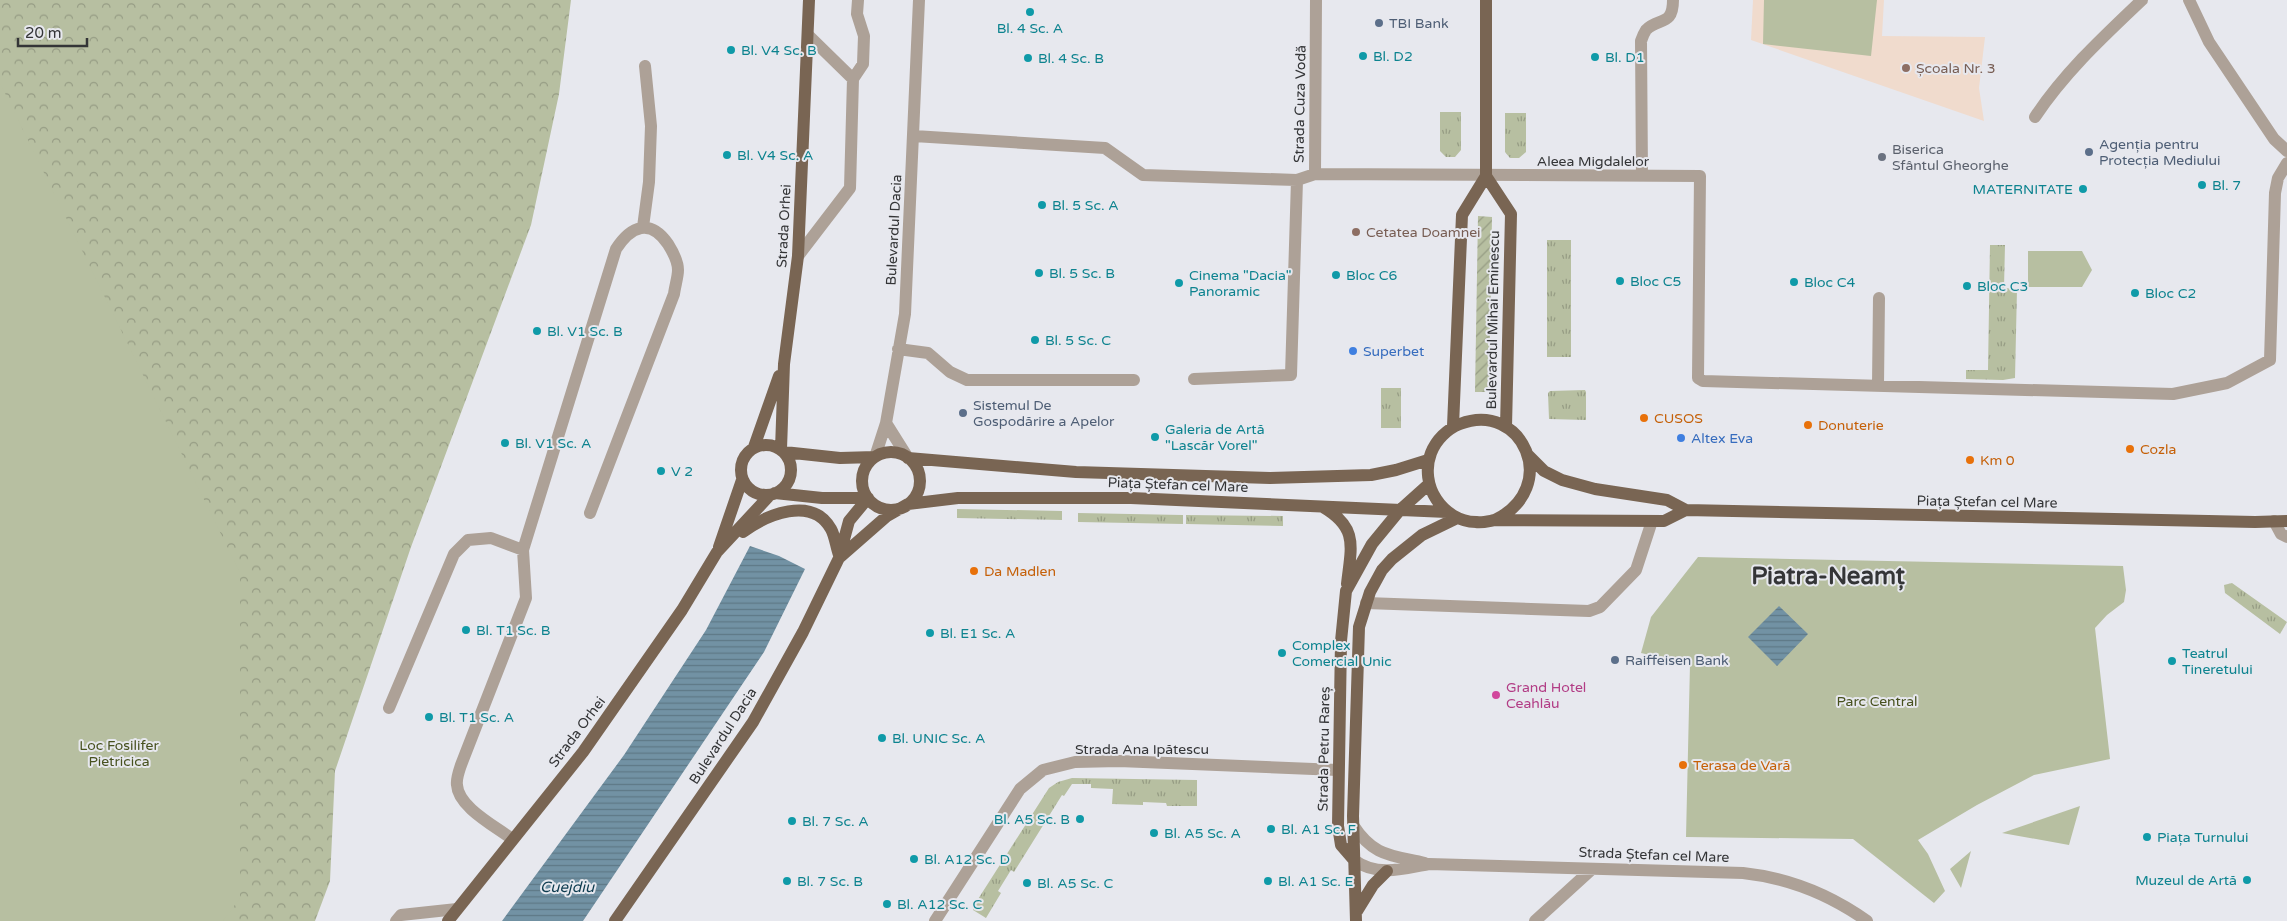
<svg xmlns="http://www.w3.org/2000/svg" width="2287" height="921" viewBox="0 0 2287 921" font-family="'Varela Round',sans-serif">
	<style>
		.education { fill: #f0dbcd }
		.grass { fill: url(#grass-tufts) }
		.forest { fill: url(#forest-crowns) }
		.park { fill: #b7bfa1 }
		.garden { fill: url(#garden-furrows) }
		.water { fill: url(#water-rules) }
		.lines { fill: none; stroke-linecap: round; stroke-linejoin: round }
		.minor { stroke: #ada197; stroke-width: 12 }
		.major { stroke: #796553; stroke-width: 12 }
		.culture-dot { fill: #0f9aa8; stroke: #e7e8ee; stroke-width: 2 }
		.service-dot { fill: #5c6f8a; stroke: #e7e8ee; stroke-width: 2 }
		.education-dot { fill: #8d6e63; stroke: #e7e8ee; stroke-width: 2 }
		.worship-dot { fill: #6b7280; stroke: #e7e8ee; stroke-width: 2 }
		.shop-dot { fill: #3f7fe0; stroke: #e7e8ee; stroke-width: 2 }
		.food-dot { fill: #e8710a; stroke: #e7e8ee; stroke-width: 2 }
		.hotel-dot { fill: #d1479c; stroke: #e7e8ee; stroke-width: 2 }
		.labels { text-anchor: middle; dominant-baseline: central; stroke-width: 4; stroke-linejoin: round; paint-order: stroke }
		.service-label { font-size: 14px; fill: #4e5e75; stroke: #e7e8ee; text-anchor: start }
		.culture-label { font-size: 14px; fill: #0d838f; stroke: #e7e8ee; text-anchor: start }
		.education-label { font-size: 14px; fill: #785e54; stroke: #e7e8ee; text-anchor: start }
		.street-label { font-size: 14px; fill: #343537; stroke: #e7e8ee }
		.worship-label { font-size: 14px; fill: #5b616d; stroke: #e7e8ee; text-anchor: start }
		.shop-label { font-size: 14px; fill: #366cbe; stroke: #e7e8ee; text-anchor: start }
		.food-label { font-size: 14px; fill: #c56008; stroke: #e7e8ee; text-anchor: start }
		.hotel-label { font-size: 14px; fill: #b23c85; stroke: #e7e8ee; text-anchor: start }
		.park-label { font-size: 14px; fill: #47511e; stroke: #e7e8ee }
		.water-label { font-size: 15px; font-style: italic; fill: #0c3a4e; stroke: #e7e8ee }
		.town-label { font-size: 24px; font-weight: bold; fill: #343537; stroke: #e7e8ee }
	</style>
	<defs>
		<pattern id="grass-tufts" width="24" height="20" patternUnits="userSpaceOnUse" patternTransform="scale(1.25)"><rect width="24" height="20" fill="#b7bfa1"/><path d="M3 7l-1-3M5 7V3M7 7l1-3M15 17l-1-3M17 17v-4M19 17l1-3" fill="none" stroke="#969c84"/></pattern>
		<pattern id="forest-crowns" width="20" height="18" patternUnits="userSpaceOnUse" patternTransform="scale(1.25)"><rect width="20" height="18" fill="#b7bfa1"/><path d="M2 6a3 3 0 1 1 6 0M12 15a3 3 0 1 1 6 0" fill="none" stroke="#969c84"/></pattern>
		<pattern id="garden-furrows" width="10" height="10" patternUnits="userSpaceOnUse" patternTransform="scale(1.25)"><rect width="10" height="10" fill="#b7bfa1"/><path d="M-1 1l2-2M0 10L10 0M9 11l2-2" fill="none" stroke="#969c84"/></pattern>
		<pattern id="water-rules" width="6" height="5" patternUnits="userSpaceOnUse" patternTransform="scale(1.25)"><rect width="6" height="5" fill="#7292a4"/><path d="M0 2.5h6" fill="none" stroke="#5e7886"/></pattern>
	</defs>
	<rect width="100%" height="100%" fill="#e7e8ee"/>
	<path class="education" d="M 1753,0 L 1884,0 L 1882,36 L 1985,37 L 1979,88 L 1984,121 L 1751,40 Z"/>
	<path class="grass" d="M 1440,112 L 1461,112 L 1461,150 L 1455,157 L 1446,157 L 1440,151 Z
		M 1505,113 L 1526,113 L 1526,152 L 1519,158 L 1510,158 L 1505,152 Z
		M 1547,240 L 1571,240 L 1571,357 L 1547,357 Z
		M 1990,245 L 2005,245 L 2004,288 L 2017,289 L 2015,378 L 2003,380 L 1966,379 L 1966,370 L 1988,370 Z
		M 1381,388 L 1401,388 L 1401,428 L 1381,428 Z
		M 1585,390 L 1586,392 L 1586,420 L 1549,419 L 1548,393 L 1550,391 Z
		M 957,509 L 1062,511 L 1062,520 L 957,518 Z
		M 1078,513 L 1183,515 L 1183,524 L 1078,522 Z
		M 1186,515 L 1283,516 L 1283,526 L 1186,524 Z
		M 2232,583 L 2287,622 L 2280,634 L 2225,593 L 2224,585 Z
		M 1072,778 L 1197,780 L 1197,806 L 1167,806 L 1166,803 L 1143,802 L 1143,805 L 1112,804 L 1113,789 L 1091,788 L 1091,784 L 1072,784 L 1064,796 L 1062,795 L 1014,872 L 1011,870 L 998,891 L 1001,893 L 986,918 L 973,910 L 973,907 L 1049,788 L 1058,782 Z"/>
	<path class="forest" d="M 0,0 L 571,0 L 559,94 L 531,225 L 411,547 L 335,771 L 330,881 L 315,921 L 0,921 Z"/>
	<path class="park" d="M 1764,0 L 1877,0 L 1871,56 L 1763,44 Z
		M 0,83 L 240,573 L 240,898 L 223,921 L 0,921 Z
		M 2028,251 L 2082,251 L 2092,270 L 2082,287 L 2028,287 Z
		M 1698,557 L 2123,566 L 2126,590 L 2124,602 L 2107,615 L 2095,628 L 2110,759 L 2034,775 L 1977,805 L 1918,840 L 1928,854 L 1945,891 L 1934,903 L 1853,839 L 1686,837 L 1690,664 L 1641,653 L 1651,617 Z
		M 2080,806 L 2069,845 L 2002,833 Z
		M 1971,851 L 1961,888 L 1950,869 Z"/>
	<path class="garden" d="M 1478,216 L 1492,217 L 1489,392 L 1475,392 Z"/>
	<path class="water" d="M 750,546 L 779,556 L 805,569 L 764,652 L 583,921 L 502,921 L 624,755 L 706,630 Z
		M 1779,606 L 1808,634 L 1777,666 L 1748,637 Z"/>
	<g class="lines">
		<path class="minor" d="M 2189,0 L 2209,42 L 2274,139 L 2287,151
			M 808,35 L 853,79
			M 2035,117 C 2065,72 2103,37 2142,0
			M 914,136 L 1105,148 L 1143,175 L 1297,180
			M 1315,174 L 1316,0
			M 1642,176 L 1641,41 C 1642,38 1644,33 1646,30 C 1658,17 1673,27 1673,0
			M 643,227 L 649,182 L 651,126 L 645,66
			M 798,256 L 850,188 L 853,79 L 863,64 L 864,36 L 857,14 L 858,0
			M 898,349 L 928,353 L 950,372 L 967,380 L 1134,380
			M 1194,379 L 1291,375 L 1297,180 L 1315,174 L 1700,176 L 1698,378 L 1703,381 L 2173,394 L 2227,383 L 2270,360 L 2275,193 L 2278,178 L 2287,163
			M 1878,384 L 1879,298
			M 886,423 L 908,458
			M 875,457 L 886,423 L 905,314 L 919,0
			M 2274,521 L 2281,534 L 2287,537
			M 1366,603 L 1589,611 L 1600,607 L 1636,570 L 1652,521
			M 389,708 L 454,554 L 468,540 L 491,538 L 523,550
			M 1353,825 C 1374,857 1391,855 1425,863
			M 512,839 C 495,826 458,807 457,785 C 456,779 459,771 461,765 L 526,598 L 523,550 L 616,249 C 631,226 650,218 668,244 C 673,252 678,261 678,270 C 678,277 675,286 674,294 L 590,513
			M 1354,860 C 1377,877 1403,869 1429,864 L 1743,873 C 1789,878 1829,894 1867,921
			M 396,921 L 401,915 L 457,909
			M 935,921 L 1020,789 L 1043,770 L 1075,762 L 1119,761 L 1338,770
			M 1535,921 L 1592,869"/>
		<path class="major" d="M 1486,176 L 1511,214 L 1506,427
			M 1486,176 L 1486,0
			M 1453,426 L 1462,215 L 1486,176
			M741 470a25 25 0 1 1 50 0a25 25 0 1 1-50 0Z
			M 754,447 L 779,376
			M 781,449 L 784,364 L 798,256 L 809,0
			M 784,452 L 840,458 L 875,457
			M862 481a29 29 0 1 1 58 0a29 29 0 1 1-58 0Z
			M 1528,455 L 1544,471 L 1562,480 L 1595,489 L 1667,500 L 1686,510 L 2255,522 L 2287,521
			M 908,458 L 1076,472 L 1270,478 L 1371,475 L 1396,470 L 1428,460
			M 775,493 L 822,498 L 868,498
			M 1323,507 C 1359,528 1351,547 1347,584
			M 1495,520 C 1562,487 1522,400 1460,424 C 1447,429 1436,440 1431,453 C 1419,485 1442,521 1476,522 C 1482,523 1489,521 1495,520 L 1664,521 L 1686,510
			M 743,532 C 766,515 812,495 831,529 C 835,536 836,547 839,555
			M 719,547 L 742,480
			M 839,558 L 887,516 L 908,504 L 958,498 L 1131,498 L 1447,512
			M 1354,860 L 1341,845 L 1338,826 L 1341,641 L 1346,591 L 1372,544 L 1400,510 L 1429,484
			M 1357,911 L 1373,885 L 1387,871
			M 448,921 L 583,752 L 682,610 L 717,552 L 770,495
			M 615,921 L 753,722 L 803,632 L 839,558 L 849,521 L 868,498
			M 1356,921 L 1353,816 L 1359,627 L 1370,592 L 1382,570 L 1392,559 L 1422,535 L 1457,518"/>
	</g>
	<g class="culture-dot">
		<circle cx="1030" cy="12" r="5"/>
		<circle cx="731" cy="50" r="5"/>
		<circle cx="1363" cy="56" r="5"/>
		<circle cx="1595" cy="57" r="5"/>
		<circle cx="1028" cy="58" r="5"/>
		<circle cx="727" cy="155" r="5"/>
		<circle cx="2202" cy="185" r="5"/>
		<circle cx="2083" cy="189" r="5"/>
		<circle cx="1042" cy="205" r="5"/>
		<circle cx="1039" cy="273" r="5"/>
		<circle cx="1336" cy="275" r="5"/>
		<circle cx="1620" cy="281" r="5"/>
		<circle cx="1794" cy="282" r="5"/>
		<circle cx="1179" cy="283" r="5"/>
		<circle cx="1967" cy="286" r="5"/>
		<circle cx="2135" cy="293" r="5"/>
		<circle cx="537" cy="331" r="5"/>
		<circle cx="1035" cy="340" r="5"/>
		<circle cx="1155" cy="437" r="5"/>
		<circle cx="505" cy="443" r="5"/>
		<circle cx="661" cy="471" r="5"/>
		<circle cx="466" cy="630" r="5"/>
		<circle cx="930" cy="633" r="5"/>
		<circle cx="1282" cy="653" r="5"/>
		<circle cx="2172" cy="661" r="5"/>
		<circle cx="429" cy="717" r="5"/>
		<circle cx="882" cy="738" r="5"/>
		<circle cx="1080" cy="819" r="5"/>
		<circle cx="792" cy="821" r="5"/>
		<circle cx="1271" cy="829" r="5"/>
		<circle cx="1154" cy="833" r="5"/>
		<circle cx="2147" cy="837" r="5"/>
		<circle cx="914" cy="859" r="5"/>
		<circle cx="2247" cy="880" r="5"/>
		<circle cx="787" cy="881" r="5"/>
		<circle cx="1268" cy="881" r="5"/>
		<circle cx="1027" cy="883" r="5"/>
		<circle cx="887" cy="904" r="5"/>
	</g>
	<g class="service-dot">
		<circle cx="1379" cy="23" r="5"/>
		<circle cx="2089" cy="152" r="5"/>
		<circle cx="963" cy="413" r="5"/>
		<circle cx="1615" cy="660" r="5"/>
	</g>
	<g class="education-dot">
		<circle cx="1906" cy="68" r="5"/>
		<circle cx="1356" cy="232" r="5"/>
	</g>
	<circle class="worship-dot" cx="1882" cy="157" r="5"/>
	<g class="shop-dot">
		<circle cx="1353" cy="351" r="5"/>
		<circle cx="1681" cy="438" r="5"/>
	</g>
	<g class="food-dot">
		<circle cx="1644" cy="418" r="5"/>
		<circle cx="1808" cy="425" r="5"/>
		<circle cx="2130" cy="449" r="5"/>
		<circle cx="1970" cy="460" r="5"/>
		<circle cx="974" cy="571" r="5"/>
		<circle cx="1683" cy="765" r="5"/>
	</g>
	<circle class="hotel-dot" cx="1496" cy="695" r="5"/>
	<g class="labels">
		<g class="service-label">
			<text x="1389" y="23">TBI Bank</text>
			<text x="2099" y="144">Agenția pentru<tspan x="2099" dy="16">Protecția Mediului</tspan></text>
			<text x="973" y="405">Sistemul De<tspan x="973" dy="16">Gospodărire a Apelor</tspan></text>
			<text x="1625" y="660">Raiffeisen Bank</text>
		</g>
		<g class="culture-label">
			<text x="1030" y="28" text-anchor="middle">Bl. 4 Sc. A</text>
			<text x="741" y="50">Bl. V4 Sc. B</text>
			<text x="1373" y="56">Bl. D2</text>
			<text x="1605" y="57">Bl. D1</text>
			<text x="1038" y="58">Bl. 4 Sc. B</text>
			<text x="737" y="155">Bl. V4 Sc. A</text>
			<text x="2212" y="185">Bl. 7</text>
			<text x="2073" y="189" text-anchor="end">MATERNITATE</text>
			<text x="1052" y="205">Bl. 5 Sc. A</text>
			<text x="1049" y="273">Bl. 5 Sc. B</text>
			<text x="1189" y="275">Cinema "Dacia"<tspan x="1189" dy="16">Panoramic</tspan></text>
			<text x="1346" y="275">Bloc C6</text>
			<text x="1630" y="281">Bloc C5</text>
			<text x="1804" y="282">Bloc C4</text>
			<text x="1977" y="286">Bloc C3</text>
			<text x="2145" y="293">Bloc C2</text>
			<text x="547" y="331">Bl. V1 Sc. B</text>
			<text x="1045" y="340">Bl. 5 Sc. C</text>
			<text x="1165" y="429">Galeria de Artă<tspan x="1165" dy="16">"Lascăr Vorel"</tspan></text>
			<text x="515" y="443">Bl. V1 Sc. A</text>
			<text x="671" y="471">V 2</text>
			<text x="476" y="630">Bl. T1 Sc. B</text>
			<text x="940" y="633">Bl. E1 Sc. A</text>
			<text x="1292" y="645">Complex<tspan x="1292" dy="16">Comercial Unic</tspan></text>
			<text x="2182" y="653">Teatrul<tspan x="2182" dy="16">Tineretului</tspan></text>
			<text x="439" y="717">Bl. T1 Sc. A</text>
			<text x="892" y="738">Bl. UNIC Sc. A</text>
			<text x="1070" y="819" text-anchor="end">Bl. A5 Sc. B</text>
			<text x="802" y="821">Bl. 7 Sc. A</text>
			<text x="1281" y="829">Bl. A1 Sc. F</text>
			<text x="1164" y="833">Bl. A5 Sc. A</text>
			<text x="2157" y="837">Piața Turnului</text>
			<text x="924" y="859">Bl. A12 Sc. D</text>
			<text x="2237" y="880" text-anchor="end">Muzeul de Artă</text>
			<text x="797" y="881">Bl. 7 Sc. B</text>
			<text x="1278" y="881">Bl. A1 Sc. E</text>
			<text x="1037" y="883">Bl. A5 Sc. C</text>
			<text x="897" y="904">Bl. A12 Sc. C</text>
		</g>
		<g class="education-label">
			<text x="1916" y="68">Școala Nr. 3</text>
			<text x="1366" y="232">Cetatea Doamnei</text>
		</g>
		<g class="street-label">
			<text transform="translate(1300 104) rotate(-89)">Strada Cuza Vodă</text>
			<text x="1593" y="161">Aleea Migdalelor</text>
			<text transform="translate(784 226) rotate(-87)">Strada Orhei</text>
			<text transform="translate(894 230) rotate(-87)">Bulevardul Dacia</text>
			<text transform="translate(1493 320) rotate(-89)">Bulevardul Mihai Eminescu</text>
			<text transform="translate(1178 485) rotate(2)">Piața Ștefan cel Mare</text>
			<text transform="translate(1987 502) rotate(1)">Piața Ștefan cel Mare</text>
			<text transform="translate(577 732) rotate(-53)">Strada Orhei</text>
			<text transform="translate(723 736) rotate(-57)">Bulevardul Dacia</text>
			<text x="1142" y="749">Strada Ana Ipătescu</text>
			<text transform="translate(1324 749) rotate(-89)">Strada Petru Rareș</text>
			<text transform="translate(1654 855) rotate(2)">Strada Ștefan cel Mare</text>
		</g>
		<g class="worship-label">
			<text x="1892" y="149">Biserica<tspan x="1892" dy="16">Sfântul Gheorghe</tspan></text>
		</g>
		<g class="shop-label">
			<text x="1363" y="351">Superbet</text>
			<text x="1691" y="438">Altex Eva</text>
		</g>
		<g class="food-label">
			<text x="1654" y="418">CUSOS</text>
			<text x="1818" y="425">Donuterie</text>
			<text x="2140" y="449">Cozla</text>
			<text x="1980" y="460">Km 0</text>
			<text x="984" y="571">Da Madlen</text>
			<text x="1693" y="765">Terasa de Vară</text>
		</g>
		<g class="hotel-label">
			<text x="1506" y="687">Grand Hotel<tspan x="1506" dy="16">Ceahlău</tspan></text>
		</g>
		<g class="park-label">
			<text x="1877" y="701">Parc Central</text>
			<text x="119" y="745">Loc Fosilifer<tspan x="119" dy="16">Pietricica</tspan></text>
		</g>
		<g class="water-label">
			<text x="567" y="887">Cuejdiu</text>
		</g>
		<g class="town-label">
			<text x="1828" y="576">Piatra-Neamț</text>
		</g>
	</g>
	<path d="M18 38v8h69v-8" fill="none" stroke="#343537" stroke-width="2.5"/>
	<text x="25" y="38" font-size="15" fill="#343537" stroke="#e7e8ee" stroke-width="4" paint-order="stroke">20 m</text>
</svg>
